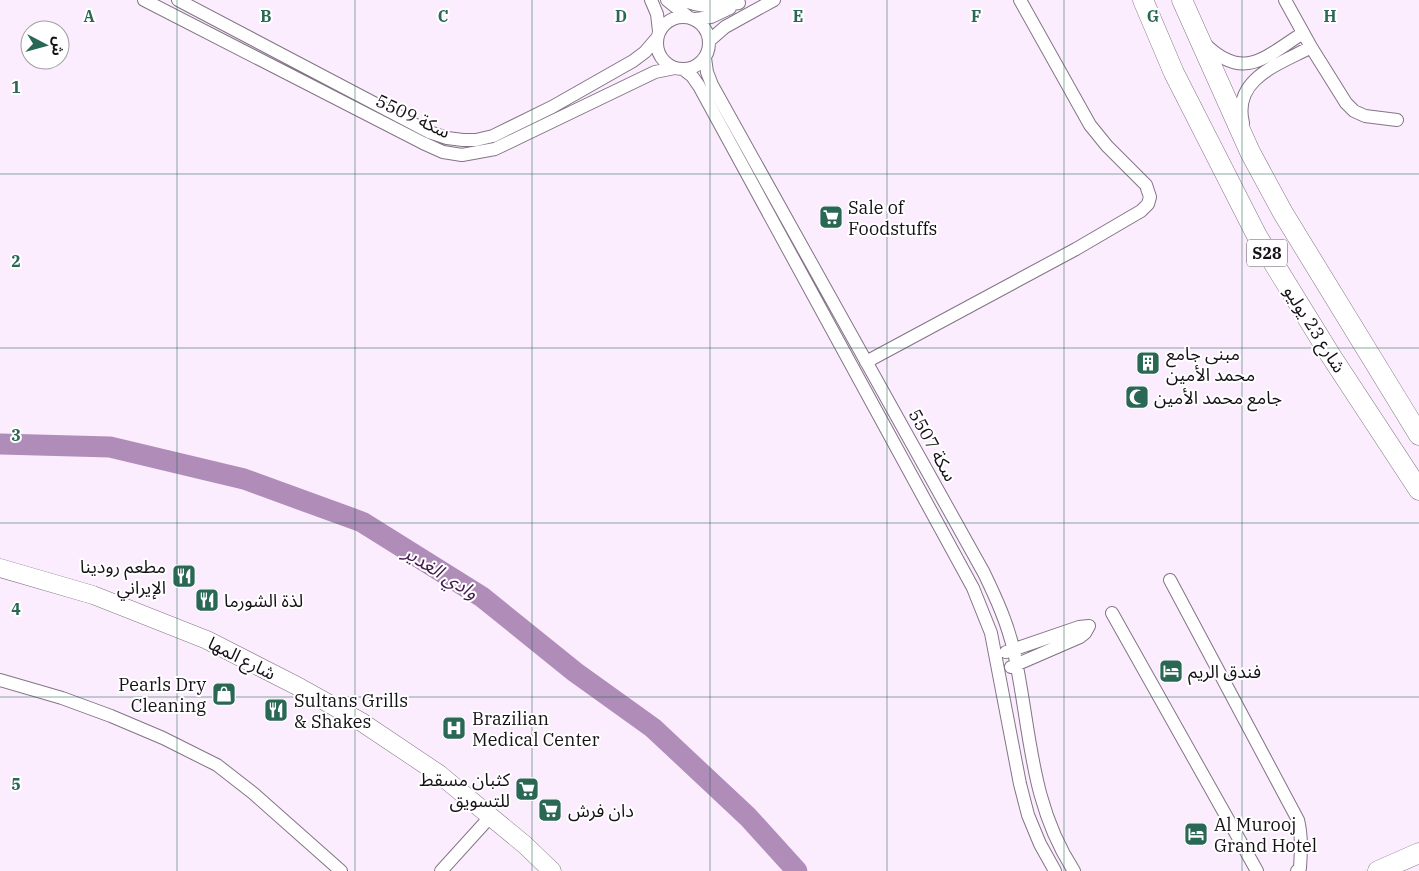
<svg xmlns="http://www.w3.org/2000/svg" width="1419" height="871" viewBox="0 0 1419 871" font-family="'IBM Plex Serif','Noto Sans Arabic',serif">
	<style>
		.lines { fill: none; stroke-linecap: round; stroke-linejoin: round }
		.river { stroke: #b08db8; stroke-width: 21 }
		.street-casing { stroke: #837486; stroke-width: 14 }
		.secondary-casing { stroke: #837486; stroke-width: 19 }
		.primary-casing { stroke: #837486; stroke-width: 21 }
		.street { stroke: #fff; stroke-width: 12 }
		.secondary { stroke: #fff; stroke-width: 18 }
		.primary { stroke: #fff; stroke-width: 20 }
		.grid { fill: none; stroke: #2a6855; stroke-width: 1; stroke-opacity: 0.55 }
		.labels { text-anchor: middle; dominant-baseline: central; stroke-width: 4; stroke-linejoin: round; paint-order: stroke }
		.shield { fill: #fff; stroke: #5c585d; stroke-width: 1 }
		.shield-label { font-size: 16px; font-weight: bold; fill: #161117 }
		.street-label { font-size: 18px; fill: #161117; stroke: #fff }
		.poi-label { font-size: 18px; fill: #161117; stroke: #fff; text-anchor: start }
		.water-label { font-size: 19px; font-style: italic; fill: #45194f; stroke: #fff }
		.grid-label { font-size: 16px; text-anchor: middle; font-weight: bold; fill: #2a6855; stroke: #fff; stroke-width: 4; stroke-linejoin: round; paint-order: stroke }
	</style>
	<rect width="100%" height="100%" fill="#fbedfe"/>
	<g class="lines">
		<path class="river" d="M 0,444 L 110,447 L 244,479 L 362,522 L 482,597 L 575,672 L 653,728 L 748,817 L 797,871"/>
		<g class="street-casing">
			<path id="street" d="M 144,0 L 423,143 L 443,152 L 462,155 L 495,149 L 655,72 L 675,68
				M 178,0 L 429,132 L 447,138 L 463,140 L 476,140 L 493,136 L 552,107 L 633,61 L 645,52 L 657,38
				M 651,0 L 657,14 L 659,31
				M 667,0 L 687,16
				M 683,0 C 703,9 718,6 739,3
				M 1285,0 L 1311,47 L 1346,103 L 1354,111 L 1365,116 L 1397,120
				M657 43a26 26 0 1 1 52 0a26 26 0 1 1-52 0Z
				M 695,19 L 711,17 L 730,8
				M 709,41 L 725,27 L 774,0
				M 1205,44 C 1244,82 1265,57 1303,33
				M 705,58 L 707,72 L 712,85 L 984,573 C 996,598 1008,624 1014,652 C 1031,729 1029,802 1074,871
				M 683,69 L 692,76 L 699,86 L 973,588 L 991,633 L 1020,784 L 1028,815 L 1040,844 L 1055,871
				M 1243,123 C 1232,78 1280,64 1311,47
				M 866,362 L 1076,249 L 1141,211 L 1148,204 L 1150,197 L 1146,185 L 1107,146 L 1090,125 L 1020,0
				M 1170,580 L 1298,820 C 1302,836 1301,852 1300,868 L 1297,871
				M 1112,613 L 1257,871
				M 1006,652 L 1079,627 L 1089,626
				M 1011,667 L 1080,637 L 1085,633 L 1089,626
				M 0,680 L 62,698 L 111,716 L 163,738 L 217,765 L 253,793 L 341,871
				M 441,871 L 490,817"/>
		</g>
		<g class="secondary-casing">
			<path id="secondary" d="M 0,568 L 93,595 L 126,608 L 207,640 L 299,687 L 360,721 L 439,774 L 525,845 L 552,871"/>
		</g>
		<g class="primary-casing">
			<path id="primary" d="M 1143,0 L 1174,73 L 1257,236 L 1331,356 L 1419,490
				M 1182,0 L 1250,152 L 1283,213 L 1419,435
				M 1378,871 L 1419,853"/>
		</g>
		<use href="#street" class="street"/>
		<use href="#secondary" class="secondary"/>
		<use href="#primary" class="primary"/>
	</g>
	<path class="grid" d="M 177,0 L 177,871M 355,0 L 355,871M 532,0 L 532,871M 710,0 L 710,871M 887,0 L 887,871M 1064,0 L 1064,871M 1242,0 L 1242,871M 0,174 L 1419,174M 0,348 L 1419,348M 0,523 L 1419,523M 0,697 L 1419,697"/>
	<defs>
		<g id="supermarket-square" transform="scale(1.25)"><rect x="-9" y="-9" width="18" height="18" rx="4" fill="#2a6855" stroke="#fff"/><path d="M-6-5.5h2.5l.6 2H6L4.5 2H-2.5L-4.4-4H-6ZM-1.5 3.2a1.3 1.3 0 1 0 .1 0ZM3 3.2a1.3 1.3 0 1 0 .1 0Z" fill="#fff"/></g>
		<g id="building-square" transform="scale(1.25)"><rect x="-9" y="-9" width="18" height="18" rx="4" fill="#2a6855" stroke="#fff"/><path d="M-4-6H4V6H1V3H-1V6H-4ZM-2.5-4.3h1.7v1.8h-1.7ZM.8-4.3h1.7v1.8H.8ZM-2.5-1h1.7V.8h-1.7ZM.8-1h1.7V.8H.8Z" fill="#fff"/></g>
		<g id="mosque-square" transform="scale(1.25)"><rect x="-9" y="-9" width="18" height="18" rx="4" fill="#2a6855" stroke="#fff"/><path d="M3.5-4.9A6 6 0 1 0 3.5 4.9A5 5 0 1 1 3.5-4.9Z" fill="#fff"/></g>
		<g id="restaurant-square" transform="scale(1.25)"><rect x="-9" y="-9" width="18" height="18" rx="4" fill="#2a6855" stroke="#fff"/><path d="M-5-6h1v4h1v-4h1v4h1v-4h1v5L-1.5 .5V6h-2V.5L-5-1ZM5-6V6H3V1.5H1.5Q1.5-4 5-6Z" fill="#fff"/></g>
		<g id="hotel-square" transform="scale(1.25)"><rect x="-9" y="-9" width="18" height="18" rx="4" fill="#2a6855" stroke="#fff"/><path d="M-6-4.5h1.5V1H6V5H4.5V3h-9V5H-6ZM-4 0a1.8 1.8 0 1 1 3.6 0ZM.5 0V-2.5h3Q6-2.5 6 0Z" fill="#fff"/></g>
		<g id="shop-square" transform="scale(1.25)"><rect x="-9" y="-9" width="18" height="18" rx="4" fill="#2a6855" stroke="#fff"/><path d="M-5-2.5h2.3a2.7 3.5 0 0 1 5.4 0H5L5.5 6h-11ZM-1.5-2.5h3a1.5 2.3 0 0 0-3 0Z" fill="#fff"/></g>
		<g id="hospital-square" transform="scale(1.25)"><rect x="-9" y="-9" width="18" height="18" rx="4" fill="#2a6855" stroke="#fff"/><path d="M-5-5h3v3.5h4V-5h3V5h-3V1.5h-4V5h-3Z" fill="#fff"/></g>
	</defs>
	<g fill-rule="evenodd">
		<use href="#supermarket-square" x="831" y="217"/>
		<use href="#building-square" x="1148" y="363"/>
		<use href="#mosque-square" x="1137" y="397"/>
		<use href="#restaurant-square" x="184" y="576"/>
		<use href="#restaurant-square" x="207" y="600"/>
		<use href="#hotel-square" x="1171" y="671"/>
		<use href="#shop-square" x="224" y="694"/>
		<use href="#restaurant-square" x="276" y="710"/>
		<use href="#hospital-square" x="454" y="728"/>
		<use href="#supermarket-square" x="527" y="789"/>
		<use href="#supermarket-square" x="550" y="810"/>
		<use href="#hotel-square" x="1196" y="834"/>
	</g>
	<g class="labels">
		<rect class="shield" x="1247" y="239.5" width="40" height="27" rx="4"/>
		<g class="shield-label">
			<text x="1267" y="253">S28</text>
		</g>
		<g class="street-label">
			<text transform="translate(413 116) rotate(25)">سكة 5509</text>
			<text transform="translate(1315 329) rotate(58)">شارع 23 يوليو</text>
			<text transform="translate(933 445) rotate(61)">سكة 5507</text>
			<text transform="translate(242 658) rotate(27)">شارع المها</text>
		</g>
		<g class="poi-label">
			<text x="848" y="207">Sale of<tspan x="848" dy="21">Foodstuffs</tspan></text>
			<text x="1166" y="353">مبنى جامع<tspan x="1166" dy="21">محمد الأمين</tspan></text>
			<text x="1154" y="397">جامع محمد الأمين</text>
			<text x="166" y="566" text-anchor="end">مطعم رودينا<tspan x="166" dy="21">الإيراني</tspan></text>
			<text x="224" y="600">لذة الشورما</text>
			<text x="1188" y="671">فندق الريم</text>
			<text x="206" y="684" text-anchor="end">Pearls Dry<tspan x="206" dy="21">Cleaning</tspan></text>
			<text x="294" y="700">Sultans Grills<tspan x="294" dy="21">&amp; Shakes</tspan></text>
			<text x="472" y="718">Brazilian<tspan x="472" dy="21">Medical Center</tspan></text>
			<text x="510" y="779" text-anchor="end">كثبان مسقط<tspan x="510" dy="21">للتسويق</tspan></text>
			<text x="568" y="810">دان فرش</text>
			<text x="1214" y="824">Al Murooj<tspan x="1214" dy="21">Grand Hotel</tspan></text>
		</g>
		<g class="water-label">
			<text transform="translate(441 572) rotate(32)">وادي الغدير</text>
		</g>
	</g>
	<g class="grid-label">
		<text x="89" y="22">A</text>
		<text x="266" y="22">B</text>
		<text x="443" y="22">C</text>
		<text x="621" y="22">D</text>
		<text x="798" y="22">E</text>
		<text x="976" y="22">F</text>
		<text x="1153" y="22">G</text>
		<text x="1330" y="22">H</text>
		<text x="16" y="93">1</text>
		<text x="16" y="267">2</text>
		<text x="16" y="441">3</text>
		<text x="16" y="615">4</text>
		<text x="16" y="790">5</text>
	</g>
	<g transform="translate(45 45) rotate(96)"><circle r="24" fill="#ffffff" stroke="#a2a0a2"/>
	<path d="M0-4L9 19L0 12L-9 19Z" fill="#2a6855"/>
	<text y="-8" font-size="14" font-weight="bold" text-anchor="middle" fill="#161117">ش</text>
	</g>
</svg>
